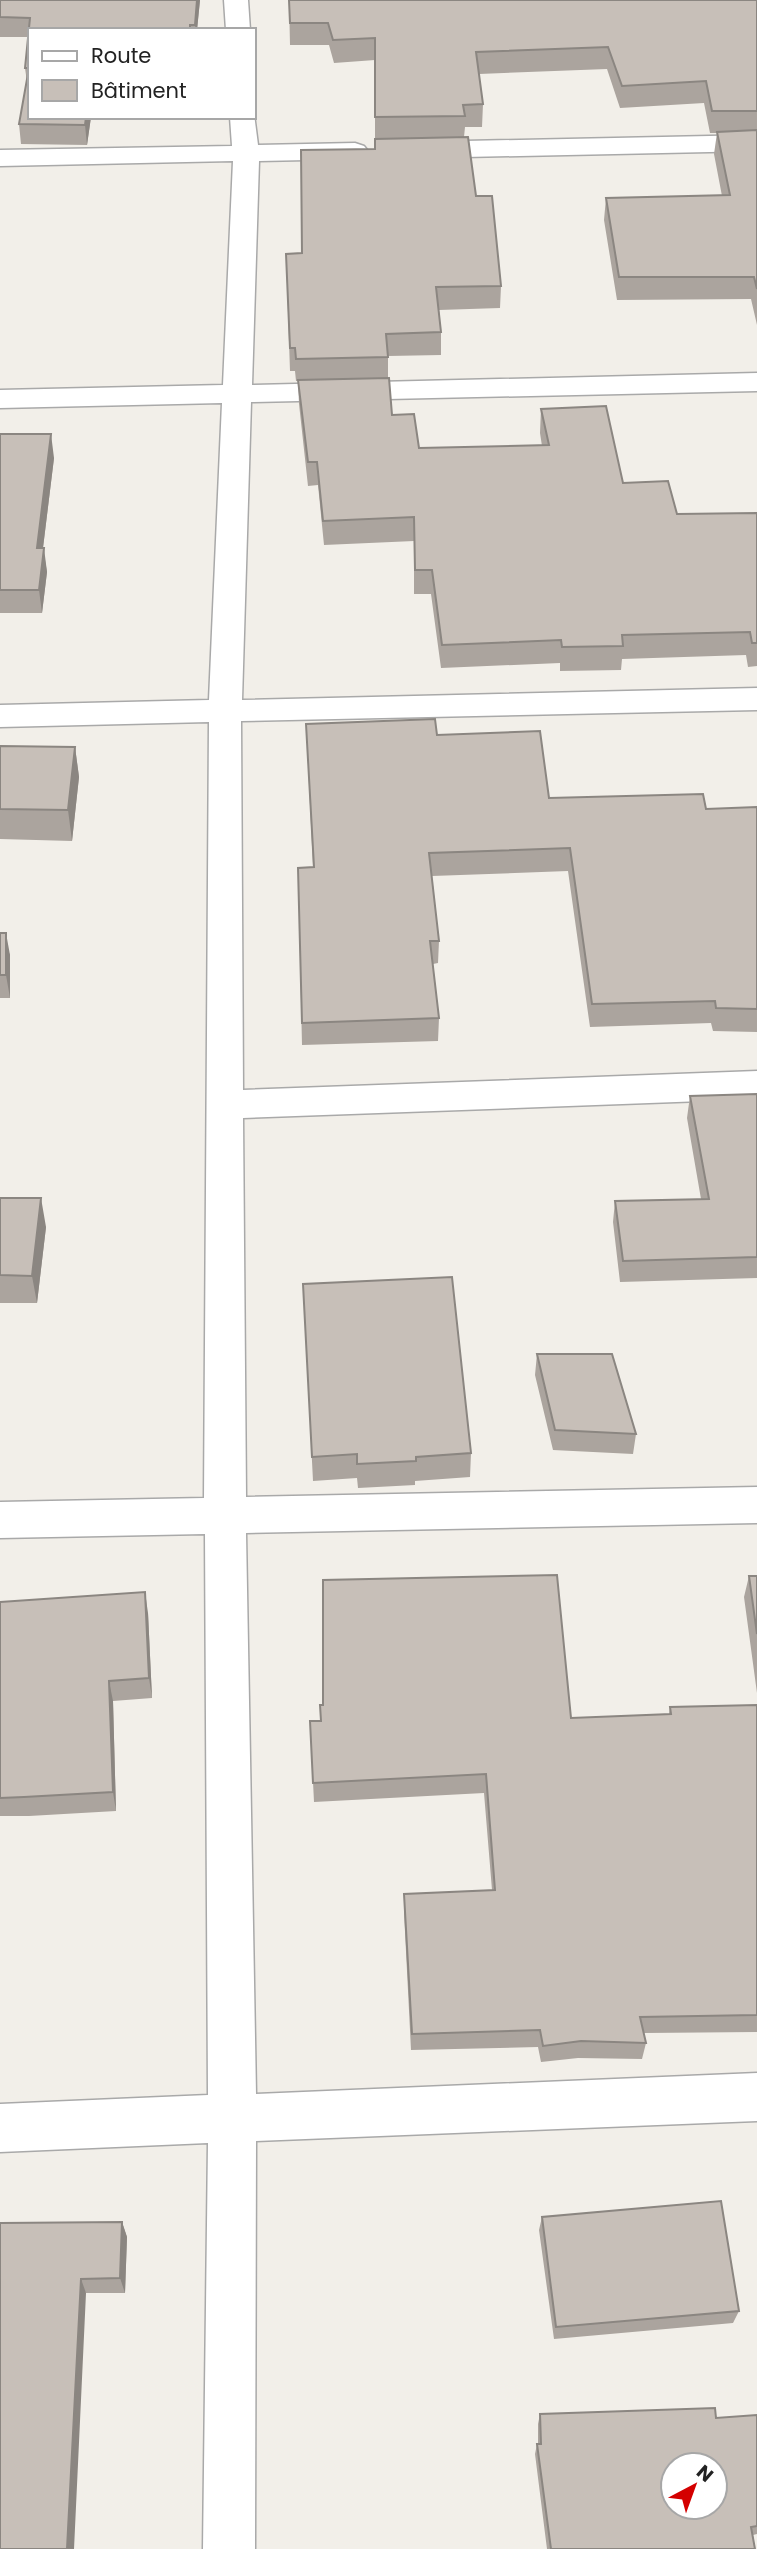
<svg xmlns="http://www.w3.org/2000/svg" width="757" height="2549" viewBox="0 0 757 2549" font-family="Poppins,sans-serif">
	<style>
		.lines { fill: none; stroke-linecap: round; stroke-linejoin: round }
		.minor-casing { stroke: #a9a9a9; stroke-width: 3 }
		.minor { fill: #fff; fill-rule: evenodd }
		.wall { fill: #aba49e }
		.shaded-wall { fill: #8b8681 }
		.building { fill: #c7bfb8; stroke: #8b8681; stroke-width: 2; fill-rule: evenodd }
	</style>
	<rect width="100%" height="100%" fill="#f2efe9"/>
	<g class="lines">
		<g class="minor-casing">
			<path id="minor" d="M 224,0 L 248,0 L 250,30 L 226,30 Z
				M 254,114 L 258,145 L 355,143 L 364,146 L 368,151 L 364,156 L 355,159 L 259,161 L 252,385 L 757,373 L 757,391 L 251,402 L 242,700 L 757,688 L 757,710 L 241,721 L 243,1090 L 757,1071 L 757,1099 L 243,1118 L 246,1497 L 757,1487 L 757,1523 L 246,1533 L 256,2094 L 757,2073 L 757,2121 L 256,2141 L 255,2549 L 203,2549 L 208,2143 L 0,2152 L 0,2104 L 208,2095 L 205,1534 L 0,1538 L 0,1502 L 204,1498 L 209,722 L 0,727 L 0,705 L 209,700 L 222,403 L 0,408 L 0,390 L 223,385 L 233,161 L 0,166 L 0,150 L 232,146 L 230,117 L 254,117 Z
				M 757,135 L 757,151 L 419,158 L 410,155 L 406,150 L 410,145 L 419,142 Z"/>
		</g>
		<use href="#minor" class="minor"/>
	</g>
	<path class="wall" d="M 0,0 L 200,0 L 197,30 L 30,30 L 30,117 L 91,117 L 87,145 L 21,144 L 19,124 L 27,82 L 25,68 L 28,37 L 0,37 Z
		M 289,0 L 757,0 L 757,325 L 751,299 L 617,300 L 604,220 L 606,198 L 722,196 L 714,154 L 717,133 L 710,133 L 704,103 L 620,108 L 607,69 L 479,74 L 483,104 L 482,127 L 465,127 L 464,137 L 476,196 L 501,286 L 500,308 L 439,310 L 441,332 L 441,355 L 388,356 L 388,378 L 392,415 L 419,448 L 542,446 L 540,433 L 541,409 L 623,483 L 677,514 L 757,513 L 757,666 L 748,667 L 746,655 L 622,659 L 621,670 L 560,671 L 560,663 L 441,668 L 431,594 L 414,594 L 414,541 L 324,545 L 318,485 L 308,486 L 299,404 L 298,381 L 296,381 L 295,371 L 290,371 L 286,254 L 302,253 L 375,149 L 375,60 L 334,63 L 329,45 L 290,45 Z
		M 0,434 L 54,458 L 43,548 L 47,572 L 42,613 L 0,613 Z
		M 306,724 L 437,735 L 549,798 L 706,809 L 757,807 L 757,1032 L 713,1031 L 711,1023 L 590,1027 L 568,871 L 432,876 L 439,941 L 438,963 L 433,964 L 439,1018 L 438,1041 L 302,1045 L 298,868 L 313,867 Z
		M 0,746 L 75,747 L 79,777 L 72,841 L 0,839 Z
		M 0,933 L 10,955 L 10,998 L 0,998 Z
		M 757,1094 L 757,1278 L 620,1282 L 613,1222 L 615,1201 L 701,1199 L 687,1118 L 690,1096 Z
		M 0,1198 L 46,1227 L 37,1303 L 0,1303 Z
		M 303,1284 L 471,1453 L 470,1477 L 415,1481 L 415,1485 L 358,1488 L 357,1478 L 313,1481 Z
		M 537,1354 L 636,1434 L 633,1454 L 553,1450 L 535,1375 Z
		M 749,1576 L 757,1576 L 757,1693 L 744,1597 Z
		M 0,1602 L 148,1613 L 152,1698 L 113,1701 L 116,1811 L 29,1816 L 0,1816 Z
		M 757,1705 L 757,2032 L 644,2033 L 646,2043 L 642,2059 L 578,2058 L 541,2062 L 538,2047 L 411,2050 L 404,1912 L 404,1894 L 492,1890 L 484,1793 L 314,1802 L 310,1721 L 571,1718 L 669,1714 L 670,1707 Z
		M 542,2217 L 739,2311 L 733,2323 L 554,2339 L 539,2230 Z
		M 122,2222 L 127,2237 L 125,2293 L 86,2293 L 0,2223 Z
		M 540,2414 L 716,2418 L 757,2415 L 757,2534 L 753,2535 L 755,2549 L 547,2549 L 535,2454 L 537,2444 L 538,2444 L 538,2424 Z"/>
	<path class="shaded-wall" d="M 197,0 L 200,0 L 197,30 L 195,30 Z
		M 86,117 L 91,117 L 87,145 L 85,125 Z
		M 51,434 L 54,458 L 40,572 L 37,548 Z
		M 44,548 L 47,572 L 42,613 L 39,590 Z
		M 75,747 L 79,777 L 72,841 L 68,810 Z
		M 6,933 L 10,955 L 10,998 L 6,975 Z
		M 41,1198 L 46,1227 L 37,1303 L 32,1276 Z
		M 145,1592 L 148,1613 L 152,1698 L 149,1678 Z
		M 109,1681 L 113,1701 L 116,1811 L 113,1792 Z
		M 122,2222 L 127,2237 L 125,2293 L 120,2278 Z
		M 81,2279 L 86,2293 L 74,2549 L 67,2549 Z"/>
	<path class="building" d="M 0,0 L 197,0 L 195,25 L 190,25 L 190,30 L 30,30 L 30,117 L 86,117 L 85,125 L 19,124 L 29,68 L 25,68 L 30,18 L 0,17 Z
		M 289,0 L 757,0 L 757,111 L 712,111 L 706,81 L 622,86 L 608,47 L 476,52 L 483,104 L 463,105 L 465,116 L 375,117 L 375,38 L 333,40 L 328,23 L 290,23 Z
		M 757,130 L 757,289 L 754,277 L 619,277 L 606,198 L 730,195 L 717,132 Z
		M 468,137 L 476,196 L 492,196 L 501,286 L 436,287 L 441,332 L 386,334 L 388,357 L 296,359 L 295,348 L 290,348 L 286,254 L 302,253 L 301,150 L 375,149 L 375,139 Z
		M 389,378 L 392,415 L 414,414 L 419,448 L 549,445 L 541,409 L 606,406 L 623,483 L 668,481 L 677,514 L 757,513 L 757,643 L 752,643 L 750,632 L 622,635 L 623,646 L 562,647 L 561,640 L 442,645 L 432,570 L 415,570 L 414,517 L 323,521 L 317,462 L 308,462 L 298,380 Z
		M 0,434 L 51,434 L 37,548 L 44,548 L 39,590 L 0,590 Z
		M 435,719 L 437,735 L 540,731 L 549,798 L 703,794 L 706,809 L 757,807 L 757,1009 L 716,1008 L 715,1001 L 592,1004 L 570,848 L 429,853 L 439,941 L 430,941 L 439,1018 L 302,1023 L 298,868 L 314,867 L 306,724 Z
		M 0,746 L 75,747 L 68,810 L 0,809 Z
		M 0,933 L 6,933 L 6,975 L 0,975 Z
		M 757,1094 L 757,1257 L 623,1261 L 615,1201 L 709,1199 L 690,1096 Z
		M 0,1198 L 41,1198 L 32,1276 L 0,1275 Z
		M 452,1277 L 471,1453 L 416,1457 L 416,1461 L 357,1464 L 357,1454 L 312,1457 L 303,1284 Z
		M 537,1354 L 612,1354 L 636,1434 L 555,1430 Z
		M 557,1575 L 571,1718 L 671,1714 L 670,1707 L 757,1705 L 757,2015 L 640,2017 L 646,2043 L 581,2041 L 543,2046 L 540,2030 L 412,2034 L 404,1894 L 495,1890 L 486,1774 L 313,1783 L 310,1721 L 321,1721 L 320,1705 L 323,1705 L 323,1580 Z
		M 749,1576 L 757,1576 L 757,1634 Z
		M 145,1592 L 149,1678 L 109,1681 L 113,1792 L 24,1797 L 0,1798 L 0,1602 Z
		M 721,2201 L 739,2311 L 556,2327 L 542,2217 Z
		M 122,2222 L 120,2278 L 81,2279 L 67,2549 L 0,2549 L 0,2223 Z
		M 715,2408 L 716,2418 L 757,2415 L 757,2526 L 751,2527 L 755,2549 L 551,2549 L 537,2444 L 541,2444 L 540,2414 ZM 673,2465 L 715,2465 L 715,2507 L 673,2507 Z"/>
	<rect x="28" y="28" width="228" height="91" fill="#ffffff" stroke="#a7a7a7" stroke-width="2"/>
	<rect x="42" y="51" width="35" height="10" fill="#ffffff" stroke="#a7a7a7" stroke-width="2"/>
	<text x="91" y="63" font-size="21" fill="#222222">Route</text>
	<rect x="42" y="80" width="35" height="21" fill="#c7bfb8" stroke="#a7a7a7" stroke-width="2"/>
	<text x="91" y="98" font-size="21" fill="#222222">Bâtiment</text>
	<g transform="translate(694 2486) rotate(41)"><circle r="33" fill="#ffffff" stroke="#a7a7a7" stroke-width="2"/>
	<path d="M0-5L12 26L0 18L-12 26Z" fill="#d40000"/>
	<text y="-10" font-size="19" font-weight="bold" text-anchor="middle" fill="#222222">N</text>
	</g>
</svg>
